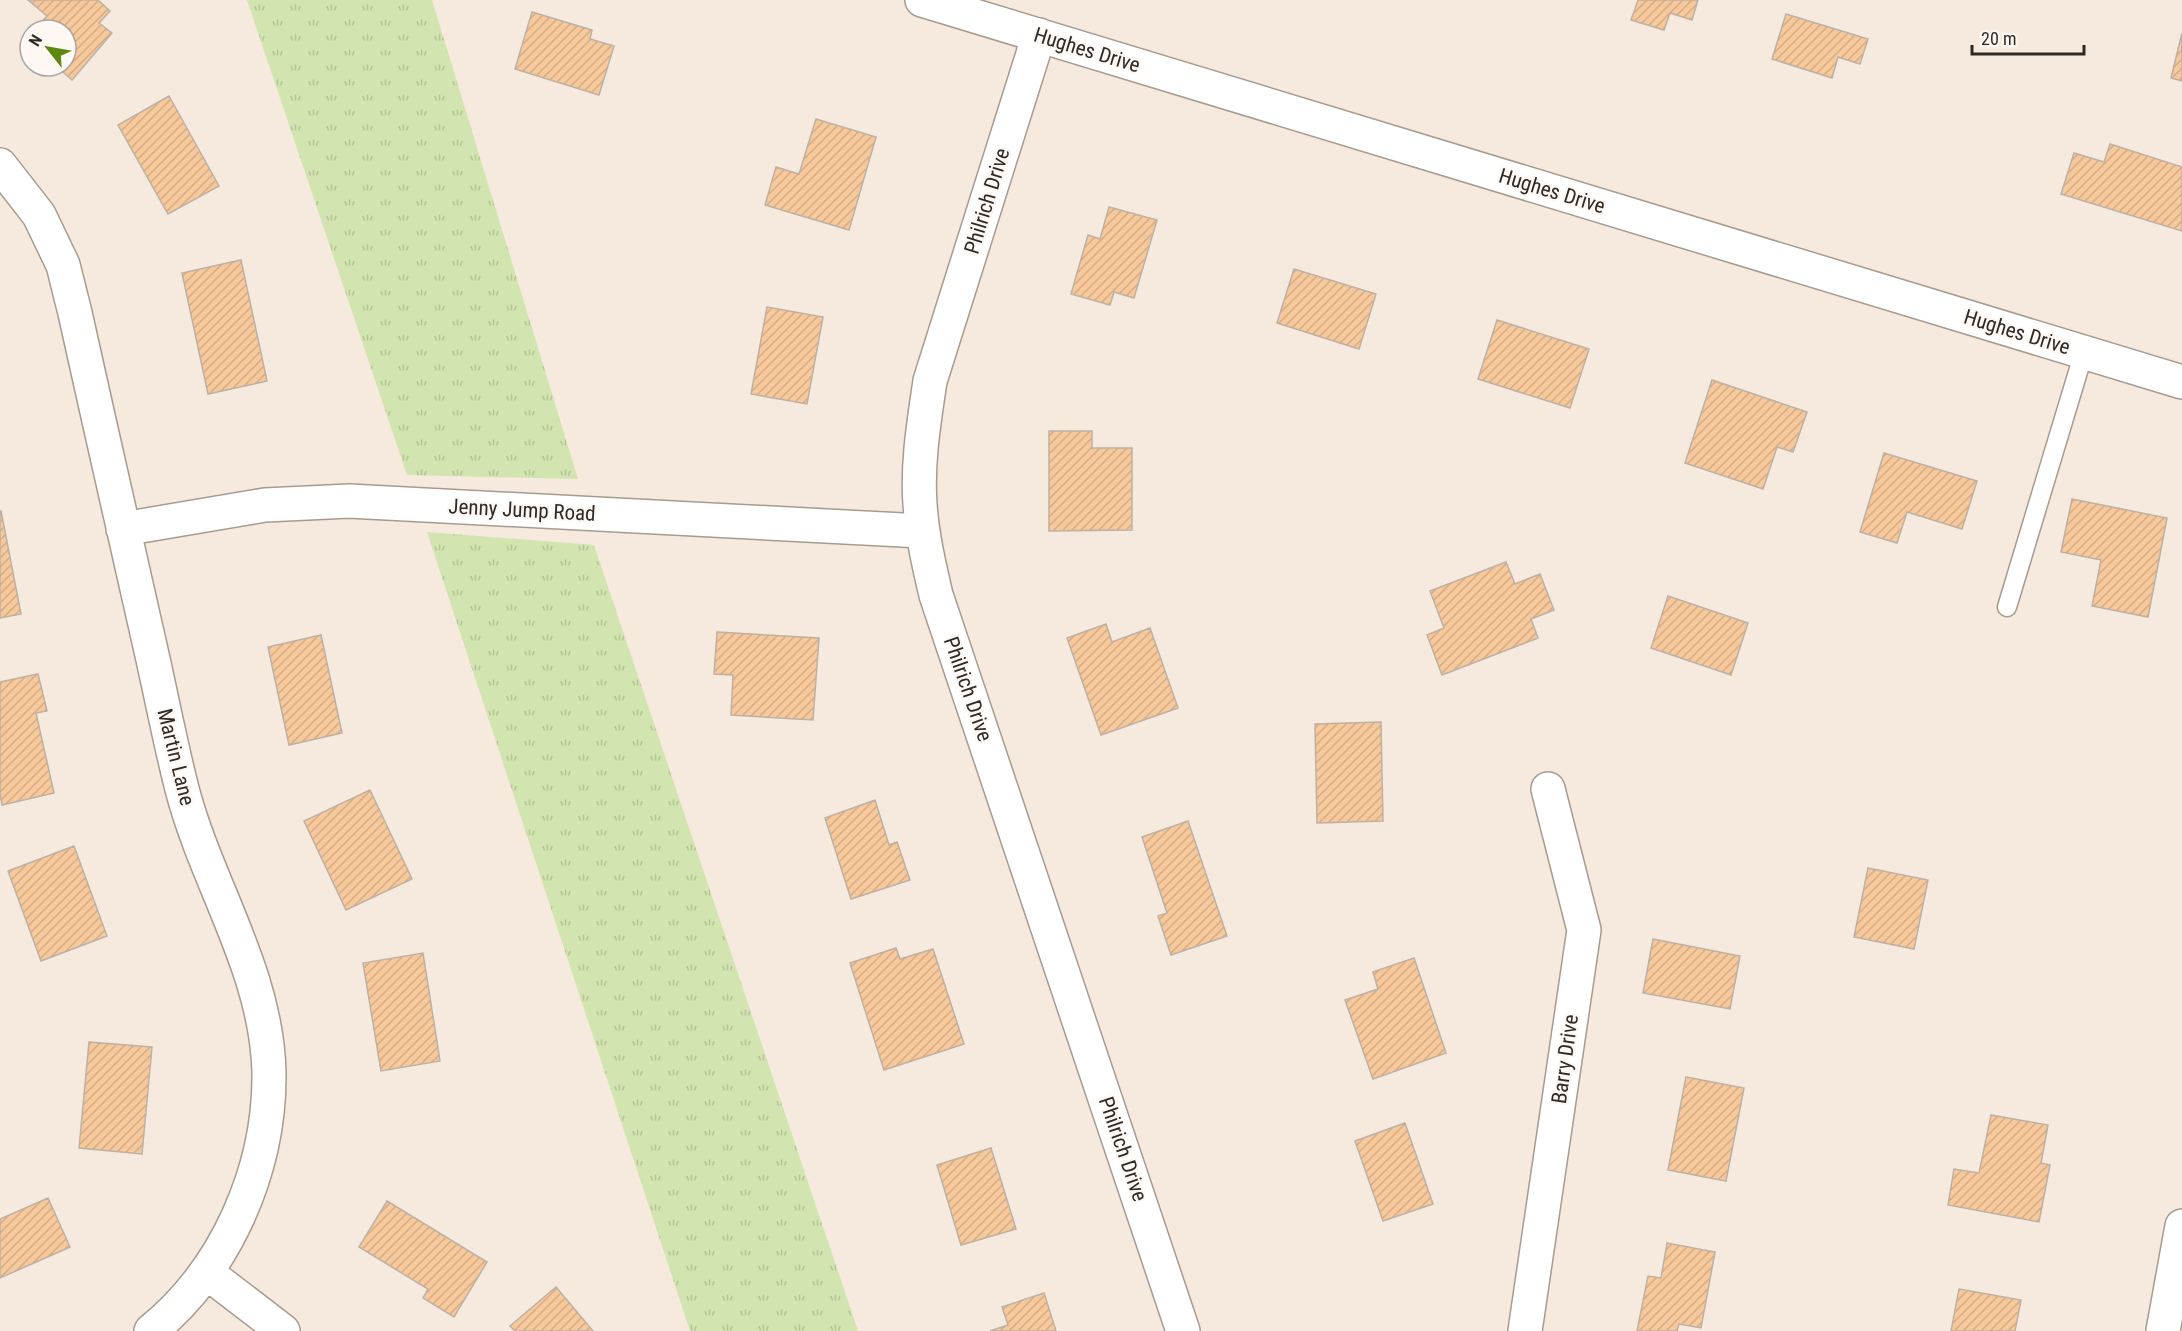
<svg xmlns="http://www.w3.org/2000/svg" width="2182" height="1331" viewBox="0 0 2182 1331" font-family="'Roboto Condensed',sans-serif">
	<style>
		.grass { fill: url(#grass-tufts) }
		.building { fill: url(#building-hatch); stroke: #bdb1a5; stroke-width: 1.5 }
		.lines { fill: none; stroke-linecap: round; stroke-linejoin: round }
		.lane-casing { stroke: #a79b90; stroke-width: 21 }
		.street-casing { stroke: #a79b90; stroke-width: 36 }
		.secondary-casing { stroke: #a79b90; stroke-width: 36 }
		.lane { stroke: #fff; stroke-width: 18 }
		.street { stroke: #fff; stroke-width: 33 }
		.secondary { stroke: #fff; stroke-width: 33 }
		.labels { text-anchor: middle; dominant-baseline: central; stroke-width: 4.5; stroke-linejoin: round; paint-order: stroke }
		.street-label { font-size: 21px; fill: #2f2a26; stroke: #fdf8f3 }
	</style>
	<defs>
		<pattern id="grass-tufts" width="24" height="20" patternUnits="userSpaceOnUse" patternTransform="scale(1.5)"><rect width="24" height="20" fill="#d2e4af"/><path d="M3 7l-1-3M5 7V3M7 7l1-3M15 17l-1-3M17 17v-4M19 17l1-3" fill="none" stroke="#b5c496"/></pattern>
		<pattern id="building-hatch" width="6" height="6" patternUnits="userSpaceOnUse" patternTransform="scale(1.5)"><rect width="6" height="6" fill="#f7c89a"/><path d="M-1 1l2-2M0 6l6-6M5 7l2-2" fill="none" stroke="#d4ac85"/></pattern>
	</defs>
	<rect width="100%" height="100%" fill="#f6e9dd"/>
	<path class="grass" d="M 247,0 L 432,0 L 578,479 L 407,475 Z
		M 427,532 L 594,545 L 858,1331 L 690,1331 Z"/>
	<path class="building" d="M 28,0 L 98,0 L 110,11 L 99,23 L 112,33 L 72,80 L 56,66 L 66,66 L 66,30 L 35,30 L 47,16 Z
		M 1638,0 L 1698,0 L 1692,20 L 1670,13 L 1664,30 L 1631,20 Z
		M 532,12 L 592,30 L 590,39 L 614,46 L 599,95 L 515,69 Z
		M 1786,14 L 1868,39 L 1860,64 L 1838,57 L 1832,78 L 1772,59 Z
		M 2182,33 L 2182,81 L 2171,78 Z
		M 169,96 L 219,186 L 168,214 L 118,125 Z
		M 816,119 L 876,137 L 849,230 L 765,205 L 776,167 L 799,174 Z
		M 2110,144 L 2182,167 L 2182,231 L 2061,194 L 2074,153 L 2104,162 Z
		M 1109,207 L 1157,220 L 1134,298 L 1114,292 L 1110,305 L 1071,294 L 1088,235 L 1100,239 Z
		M 241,260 L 267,381 L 208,394 L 182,273 Z
		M 1294,269 L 1376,294 L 1359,349 L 1277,323 Z
		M 767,307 L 823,317 L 807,404 L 751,394 Z
		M 1497,320 L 1589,349 L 1570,408 L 1478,379 Z
		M 1712,380 L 1807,412 L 1793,452 L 1777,447 L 1763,489 L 1685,463 Z
		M 1049,431 L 1092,431 L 1092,448 L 1132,448 L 1132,530 L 1049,531 Z
		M 1884,453 L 1977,481 L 1962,529 L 1907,512 L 1897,543 L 1860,532 Z
		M 2072,499 L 2167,518 L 2148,617 L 2092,606 L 2101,560 L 2061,552 Z
		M 1,511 L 21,614 L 0,618 L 0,511 Z
		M 1506,562 L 1515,584 L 1540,574 L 1554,610 L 1531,619 L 1538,638 L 1442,675 L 1427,635 L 1444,628 L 1430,591 Z
		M 1668,596 L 1748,623 L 1731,675 L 1651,648 Z
		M 1106,624 L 1112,642 L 1150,628 L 1178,708 L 1101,735 L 1067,638 Z
		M 717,632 L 819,638 L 813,720 L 731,715 L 733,675 L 714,674 Z
		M 321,635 L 342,733 L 289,745 L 268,647 Z
		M 38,674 L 47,711 L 36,713 L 54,793 L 2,805 L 0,794 L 0,682 Z
		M 1381,722 L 1383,821 L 1317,823 L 1315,724 Z
		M 370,790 L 412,879 L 346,910 L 304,821 Z
		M 875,800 L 889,845 L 897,842 L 910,880 L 851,899 L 825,818 Z
		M 1188,821 L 1227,936 L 1171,955 L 1158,916 L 1167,913 L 1142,837 Z
		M 74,846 L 107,936 L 41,961 L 8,871 Z
		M 1868,868 L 1928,880 L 1914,949 L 1854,937 Z
		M 1653,939 L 1740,956 L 1730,1009 L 1643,993 Z
		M 896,948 L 900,959 L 933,949 L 964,1044 L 884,1070 L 850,963 Z
		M 423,953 L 440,1061 L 381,1071 L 363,963 Z
		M 1414,958 L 1446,1053 L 1373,1079 L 1345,1000 L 1378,989 L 1373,972 Z
		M 89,1042 L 152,1047 L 142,1154 L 79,1148 Z
		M 1686,1077 L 1744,1088 L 1726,1181 L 1668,1170 Z
		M 1991,1115 L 2048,1125 L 2041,1163 L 2050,1165 L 2039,1222 L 1948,1205 L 1954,1169 L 1979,1173 Z
		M 1405,1123 L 1433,1204 L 1383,1221 L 1355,1141 Z
		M 991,1148 L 1016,1229 L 961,1245 L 937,1165 Z
		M 48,1198 L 70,1247 L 0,1278 L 0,1219 Z
		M 387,1201 L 487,1262 L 454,1317 L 423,1298 L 428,1289 L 359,1247 Z
		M 1667,1243 L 1715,1252 L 1701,1328 L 1679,1324 L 1677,1331 L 1637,1331 L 1648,1276 L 1661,1278 Z
		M 556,1287 L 593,1331 L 515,1331 L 510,1326 Z
		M 1959,1289 L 2021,1300 L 2015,1331 L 1951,1331 Z
		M 1044,1293 L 1056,1331 L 990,1331 L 1008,1325 L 1002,1307 Z"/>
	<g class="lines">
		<g class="lane-casing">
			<path id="lane" d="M 2007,607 L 2084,352"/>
		</g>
		<g class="street-casing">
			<path id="street" d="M 1039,35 L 930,381 C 924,422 917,463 920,504 C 922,535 929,565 936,595 L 1183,1331
				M 0,165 L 39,215 L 63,265 L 75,313 C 100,424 124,535 150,646 C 161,694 170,742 182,789 C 207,885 267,971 269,1073 C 270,1170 226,1270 151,1331
				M 123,529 L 265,505 L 349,501 L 922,531
				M 206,1272 L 283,1331
				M 1525,1331 L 1584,930 L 1548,789"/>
		</g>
		<g class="secondary-casing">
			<path id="secondary" d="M 922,0 L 2182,382
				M 2163,1331 L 2182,1226"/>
		</g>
		<use href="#lane" class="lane"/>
		<use href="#street" class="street"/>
		<use href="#secondary" class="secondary"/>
	</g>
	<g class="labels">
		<g class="street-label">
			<text transform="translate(1087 50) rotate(17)">Hughes Drive</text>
			<text transform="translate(1552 191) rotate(17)">Hughes Drive</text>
			<text transform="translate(987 201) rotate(-73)">Philrich Drive</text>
			<text transform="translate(2017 332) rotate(17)">Hughes Drive</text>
			<text transform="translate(522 510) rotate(3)">Jenny Jump Road</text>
			<text transform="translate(968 689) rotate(71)">Philrich Drive</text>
			<text transform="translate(176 757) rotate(76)">Martin Lane</text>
			<text transform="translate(1565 1059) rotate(-82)">Barry Drive</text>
			<text transform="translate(1123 1149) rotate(71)">Philrich Drive</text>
		</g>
	</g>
	<g transform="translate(48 48) rotate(301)"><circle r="28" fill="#fdf8f3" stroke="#aba6a1" stroke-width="1.5"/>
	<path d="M0-4.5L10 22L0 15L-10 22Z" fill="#5e8814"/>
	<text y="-9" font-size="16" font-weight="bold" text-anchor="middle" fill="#2f2a26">N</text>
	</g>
	<path d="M1972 45v9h112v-9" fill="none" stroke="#2f2a26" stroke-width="3"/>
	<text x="1981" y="45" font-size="18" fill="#2f2a26" stroke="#fdf8f3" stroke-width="4.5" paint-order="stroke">20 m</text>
</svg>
